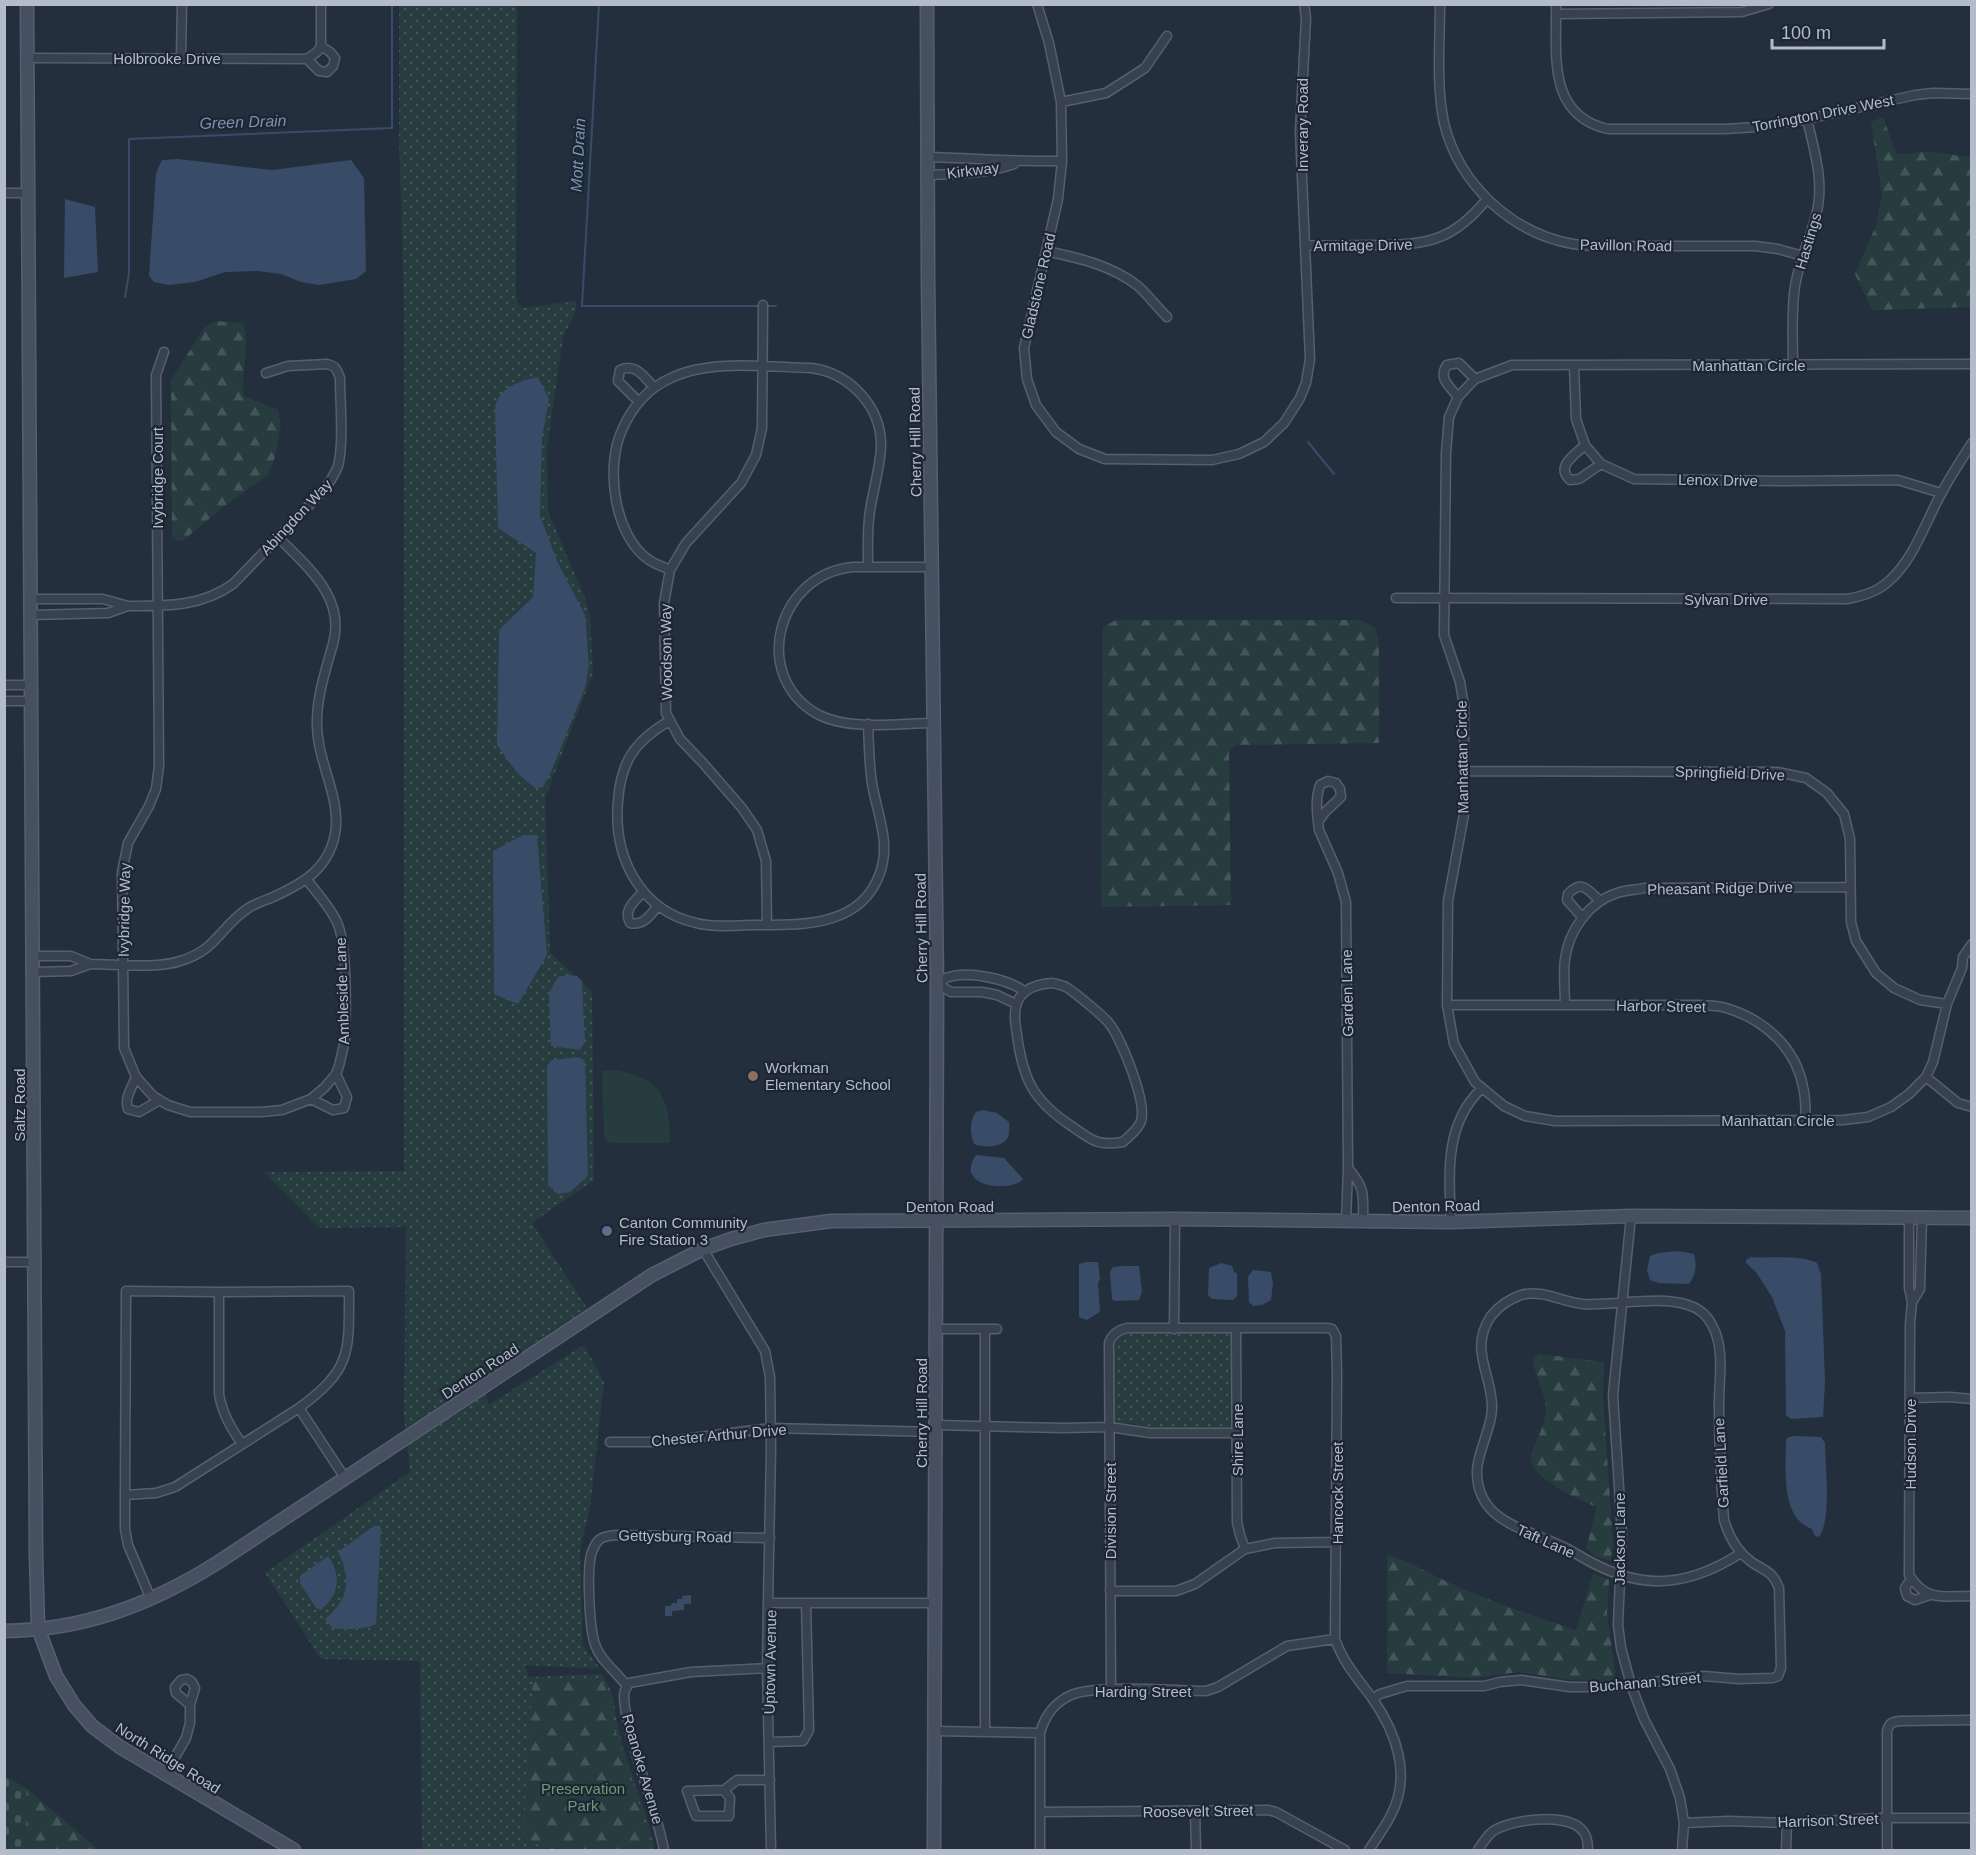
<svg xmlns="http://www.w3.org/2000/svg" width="1976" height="1855" viewBox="0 0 1976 1855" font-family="Arial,sans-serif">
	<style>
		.green { fill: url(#green-dots) }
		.forest { fill: url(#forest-firs) }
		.cemetery { fill: url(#cemetery-stones) }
		.pitch { fill: #263c3f }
		.water { fill: #394c67 }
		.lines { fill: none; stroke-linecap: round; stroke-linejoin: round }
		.stream { stroke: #394c67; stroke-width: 2 }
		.street-casing { stroke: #565f6c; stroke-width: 11 }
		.secondary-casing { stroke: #565f6c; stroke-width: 15 }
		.street { stroke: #38414e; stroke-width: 8 }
		.secondary { stroke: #465061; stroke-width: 12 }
		.education-dot { fill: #8d6e63; stroke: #1d2633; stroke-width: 2 }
		.service-dot { fill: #5c6f8a; stroke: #1d2633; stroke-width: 2 }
		.labels { text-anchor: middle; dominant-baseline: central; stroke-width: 4.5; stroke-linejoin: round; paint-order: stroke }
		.street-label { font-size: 15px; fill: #b4bcc9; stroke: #1d2633 }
		.poi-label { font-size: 15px; fill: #b4bcc9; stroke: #1d2633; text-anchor: start }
		.park-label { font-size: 15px; fill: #6b9a76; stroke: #1d2633 }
		.water-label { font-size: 16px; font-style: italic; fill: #7c92b1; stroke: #1d2633 }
	</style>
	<defs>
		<pattern id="green-dots" width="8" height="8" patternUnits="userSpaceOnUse" patternTransform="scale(1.5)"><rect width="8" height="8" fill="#263c3f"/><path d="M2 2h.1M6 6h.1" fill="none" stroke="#435659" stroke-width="1.8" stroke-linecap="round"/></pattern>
		<pattern id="forest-firs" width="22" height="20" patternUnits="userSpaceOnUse" patternTransform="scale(1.5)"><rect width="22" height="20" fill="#263c3f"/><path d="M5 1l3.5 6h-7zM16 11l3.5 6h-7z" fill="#435659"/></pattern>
		<pattern id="cemetery-stones" width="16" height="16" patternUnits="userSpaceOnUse" patternTransform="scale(1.5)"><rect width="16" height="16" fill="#263c3f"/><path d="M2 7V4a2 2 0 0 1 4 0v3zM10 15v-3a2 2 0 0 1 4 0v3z" fill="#435659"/></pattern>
	</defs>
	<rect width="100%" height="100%" fill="#242f3e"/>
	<path class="green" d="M 399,5 L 517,5 L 516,293 L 518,304 L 523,308 L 576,301 L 576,310 L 563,338 L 547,447 L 548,512 L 584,595 L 590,617 L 593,673 L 545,798 L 550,953 L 592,991 L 594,1180 L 532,1223 L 587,1308 L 485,1376 L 488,1405 L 584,1345 L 604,1382 L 590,1507 L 580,1551 L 583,1645 L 600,1669 L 525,1665 L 529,1677 L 601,1674 C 617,1695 613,1707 619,1731 C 629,1771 646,1809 655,1850 L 422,1850 L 420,1661 L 321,1659 L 265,1573 L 410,1472 L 404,1416 L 406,1227 L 319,1228 L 264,1172 L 404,1171 L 404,302 L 399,135 Z
		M 1124,1333 L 1232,1333 L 1232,1428 L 1149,1428 L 1132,1423 L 1114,1424 L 1113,1337 Z"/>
	<path class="forest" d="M 1883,117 L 1896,153 C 1911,157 1916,150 1929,152 C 1943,153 1957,156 1971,157 L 1971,307 L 1872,310 L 1855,274 L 1875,228 L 1882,195 L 1871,122 Z
		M 215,321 L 243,323 C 251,350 240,371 244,396 L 278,410 L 281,424 L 275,457 L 268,475 L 223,507 L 184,540 L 177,541 L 172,537 L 171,380 L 204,328 Z
		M 1116,620 L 1361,620 L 1375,628 L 1379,643 L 1379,743 L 1236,745 L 1229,751 L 1231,905 L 1101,907 L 1103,627 Z
		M 1539,1354 L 1604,1362 L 1603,1398 L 1613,1542 L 1611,1561 L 1597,1557 L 1586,1549 L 1597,1507 C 1581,1501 1526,1476 1531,1456 C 1535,1440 1546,1425 1546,1408 C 1545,1391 1534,1376 1533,1359 Z
		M 1387,1555 C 1409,1560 1429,1574 1450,1583 C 1491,1602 1533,1616 1576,1630 L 1593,1574 L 1609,1580 L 1607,1614 L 1616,1679 L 1612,1681 L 1571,1680 L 1519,1672 L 1473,1678 L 1387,1673 Z
		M 599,1678 L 608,1689 L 615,1731 L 629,1769 L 652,1850 L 547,1850 L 524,1837 L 526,1779 L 533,1680 Z
		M 26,1788 L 99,1850 L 25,1850 Z"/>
	<path class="cemetery" d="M 5,1776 L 26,1788 L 25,1850 L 5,1850 Z"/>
	<path class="pitch" d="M 614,1070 C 661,1077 670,1098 670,1143 L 610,1143 L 604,1137 L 602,1071 Z"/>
	<path class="water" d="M 178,159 L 272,170 L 351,160 L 364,178 L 366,271 L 356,279 L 319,285 L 301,282 L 281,274 L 258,271 L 225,272 L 195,282 L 169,285 L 154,282 L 149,276 L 156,173 L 162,160 Z
		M 65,199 L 95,207 L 98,272 L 64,278 Z
		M 538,377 L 549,399 L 542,438 L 540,516 L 558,563 L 585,615 L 589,665 L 585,688 L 551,772 L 543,787 L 535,788 L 518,774 L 497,745 L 499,630 L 533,597 L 536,553 L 498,528 L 495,407 C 500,386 520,381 538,377 Z
		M 523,835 L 537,835 L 547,955 L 518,1004 L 494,994 L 493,851 Z
		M 567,975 L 577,976 L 582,981 L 585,1042 L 580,1050 L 551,1046 L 549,993 L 558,977 Z
		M 579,1057 L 585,1061 L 588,1176 L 570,1192 L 558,1194 L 548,1185 L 547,1067 L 551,1060 Z
		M 983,1110 L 997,1113 L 1009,1122 C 1009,1127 1010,1133 1008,1137 C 1003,1148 983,1148 974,1144 C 970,1134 969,1121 976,1112 Z
		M 976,1155 L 1004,1158 L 1023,1179 C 1012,1193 953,1188 976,1155 Z
		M 1678,1251 L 1694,1254 C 1697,1266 1696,1274 1689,1284 L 1659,1283 L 1650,1280 L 1647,1270 L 1650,1256 L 1658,1253 Z
		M 1751,1257 C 1773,1259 1797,1254 1817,1263 L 1821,1274 L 1825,1382 L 1823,1417 L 1791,1419 L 1786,1415 L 1785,1331 L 1772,1297 L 1756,1272 L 1746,1263 L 1746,1260 Z
		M 1086,1262 L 1098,1262 L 1100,1279 L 1098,1283 L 1100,1312 L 1087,1320 L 1079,1317 L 1079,1264 Z
		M 1221,1263 L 1232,1266 L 1234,1272 L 1237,1273 L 1237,1296 L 1233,1300 L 1212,1299 L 1208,1295 L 1209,1268 Z
		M 1125,1266 L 1139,1266 L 1142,1292 L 1139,1300 L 1115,1301 L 1112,1299 L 1110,1272 L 1113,1267 Z
		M 1253,1270 L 1271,1272 L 1273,1283 L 1271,1300 L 1262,1305 L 1253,1306 L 1249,1302 L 1248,1277 Z
		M 1793,1436 L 1821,1437 L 1825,1443 C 1825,1466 1832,1519 1819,1537 L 1815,1536 L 1812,1529 C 1780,1518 1786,1468 1786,1441 L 1787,1438 Z
		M 379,1525 L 381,1529 L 376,1624 C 364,1630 345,1630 332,1628 L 325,1619 C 350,1599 351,1579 338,1552 L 371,1528 Z
		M 328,1556 C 342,1575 339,1595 321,1610 L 316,1608 L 300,1583 L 300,1576 Z
		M 691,1595 L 691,1604 L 684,1604 L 684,1610 L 672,1611 L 672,1616 L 665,1616 L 665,1606 L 671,1606 L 672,1603 L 677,1603 L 677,1599 L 682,1599 L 682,1596 Z"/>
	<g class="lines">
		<path class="stream" d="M 599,4 L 582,306 L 760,306
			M 125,297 L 129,273 L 129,139 L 392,128 L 392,4
			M 766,306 L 776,306
			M 1308,442 L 1334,474"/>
		<g class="street-casing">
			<path id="street" d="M 1037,4 L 1049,43 L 1061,102 L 1062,161 L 1058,199 L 1024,348 L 1027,379 L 1036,405 L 1056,432 L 1079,449 L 1105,459 L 1212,460 L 1239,454 L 1264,442 L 1284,423 L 1300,398 L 1306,383 L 1310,359 L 1300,132 L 1306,18 L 1304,4
				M 1440,4 C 1440,43 1436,85 1444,123 C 1459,184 1511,233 1573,244 C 1597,248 1622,246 1646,246 C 1682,246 1719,246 1755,246 L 1778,249 L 1803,256
				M 1556,4 C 1557,53 1546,115 1608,129 L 1724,129 L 1758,127 L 1807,119 L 1915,95 L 1933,93 L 1972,94
				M 1556,14 L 1742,12 L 1769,4
				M 27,58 L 307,59
				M 181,58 L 182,4
				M 307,59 L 317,52 L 321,46 L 321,4
				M 307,59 L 319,71 L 327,72 L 333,66 L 335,58 L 330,52 L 321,46
				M 1061,102 L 1106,93 L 1145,68 L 1167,36
				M 927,157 C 972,158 1017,162 1062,161
				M 927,175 C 957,174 985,174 1014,164
				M 4,193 L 28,193
				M 1305,245 C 1328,246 1352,245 1376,245 C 1427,245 1453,241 1487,199
				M 1046,251 C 1079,258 1111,265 1138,286 C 1148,295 1157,307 1167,317
				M 763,305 L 762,428 L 756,455 L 741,483 L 686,543 L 670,570 L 664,603 L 666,713 L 680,739 L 702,762 L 742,808 L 757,830 L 766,861 L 767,925
				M 164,352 L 156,375 L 159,766 L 156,789 L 149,806 L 128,843 L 122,872 L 124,1048 L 136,1077 L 153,1096 L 168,1105 L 190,1112 L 261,1112 L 282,1110 L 311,1099 L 325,1087 L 336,1074 L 339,1066 L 345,1040 C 346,1012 348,946 337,922 C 330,907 318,894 307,880
				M 1972,364 L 1512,365 L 1475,379 L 1458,397 L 1449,417 L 1446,453 L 1444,635 L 1460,682 L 1464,706 L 1464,814 L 1448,901 L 1447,1005 L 1454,1044 L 1475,1082 L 1504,1106 L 1525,1116 L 1555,1121 L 1843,1120 L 1868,1117 L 1891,1107 L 1909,1094 L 1926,1077 L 1933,1062 L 1947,1004 L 1962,968 L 1963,957 L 1972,944
				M 1793,365 C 1793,339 1791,311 1795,286 C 1799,261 1810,239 1816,215 C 1825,183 1814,150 1807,119
				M 1574,366 L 1576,419 L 1585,445 L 1601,464 L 1634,479 L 1787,481 L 1898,480 L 1941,493
				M 1458,397 C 1449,386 1438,378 1447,365 L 1459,363 L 1475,379
				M 639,402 L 618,381 L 620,370 C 636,363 643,376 654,387
				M 1585,445 C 1575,455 1555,466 1570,480 L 1579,479 L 1601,464
				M 932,567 L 854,567 C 777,573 749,677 819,715 C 851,731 899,723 934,723
				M 670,570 C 664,567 655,564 649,560 C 614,536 605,467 622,430 C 632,407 648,388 671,378 C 710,359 768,367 811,368 C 850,373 882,407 881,447 C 880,468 873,490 870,511 C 867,529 868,548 868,566
				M 1396,598 L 1847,599 C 1863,596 1877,592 1889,581 C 1914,559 1925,523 1941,494 C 1950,477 1961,460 1972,443
				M 128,606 C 166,606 201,607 233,584 L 323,491 C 329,483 335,475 338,466 C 344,443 340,403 340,378 C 337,370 336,366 327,364 L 288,366 L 266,373
				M 31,615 L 108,613 L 128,606 L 103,599 L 31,599
				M 4,685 L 31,685
				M 4,701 L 32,701
				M 669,721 C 635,741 621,761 618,801 C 613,856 639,910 696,923 C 715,928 736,925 755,925 C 803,925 861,927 880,873 C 891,842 877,814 872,783 C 869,764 869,744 868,724
				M 1464,771 L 1777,772 L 1806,778 L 1827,793 L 1844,814 L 1850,839 L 1851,922 L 1856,941 L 1876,973 L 1894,988 L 1920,1000 L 1947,1004
				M 1318,822 L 1325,812 L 1341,797 L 1340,789 L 1336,783 L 1328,781 L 1320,785 C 1315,799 1317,815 1319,830 L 1338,873 L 1346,902 L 1348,1168 L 1346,1222
				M 643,892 C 634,902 623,910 630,923 C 644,926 649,916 658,906
				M 1583,918 L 1567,900 L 1568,894 C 1582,879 1588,890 1600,901
				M 33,956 L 71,956 L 90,964 L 71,971 L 33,972
				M 90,964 C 114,964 158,969 180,961 C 217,950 219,928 247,909 C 254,904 263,901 271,898 C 302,884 328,870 335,834 C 342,796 315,760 317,719 C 318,692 326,669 333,644 C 346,597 307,567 278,537
				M 1052,983 C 1056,984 1062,985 1066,987 C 1073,991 1102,1015 1108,1022 C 1121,1037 1147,1102 1141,1121 C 1138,1130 1129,1136 1123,1142 C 1097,1146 1093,1141 1073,1127 C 1031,1100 1022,1077 1016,1028 C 1014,1016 1014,999 1026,991 C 1034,985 1043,984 1052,983 Z
				M 1016,1004 L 997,995 L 982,992 L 951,992 L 937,984 C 941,982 945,978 949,977 C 969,971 1008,979 1024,991
				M 1447,1005 L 1698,1005 C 1707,1006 1717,1005 1726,1008 C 1764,1019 1796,1048 1803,1087 C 1806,1097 1805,1109 1806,1120
				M 1565,1005 C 1565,990 1563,974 1565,959 C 1569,930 1589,902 1617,893 C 1626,890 1635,890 1644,888 L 1850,887
				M 136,1077 C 132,1088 124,1098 128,1109 L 139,1112 L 160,1100
				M 1926,1077 L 1958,1103 L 1972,1107
				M 311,1099 L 333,1110 L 344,1108 L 347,1097 L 336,1074
				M 1348,1168 C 1366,1189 1363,1195 1363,1222
				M 1631,1216 L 1613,1395 L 1622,1534 L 1618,1625 L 1621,1648 L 1631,1685 L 1644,1719 L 1670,1769 L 1680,1798 L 1684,1823 L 1682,1850
				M 1909,1218 L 1909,1288 L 1912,1302 L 1910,1324 L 1909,1575 C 1926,1602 1943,1596 1972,1596
				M 1451,1222 C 1449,1174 1444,1125 1481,1089
				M 703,1249 L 765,1351 L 770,1377 L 771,1449 L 768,1603
				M 4,1262 L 34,1262
				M 219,1292 L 349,1291 C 349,1352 352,1369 299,1408
				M 1912,1302 L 1920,1289 L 1922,1217
				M 936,1329 L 997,1329
				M 1174,1329 L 1175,1219
				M 1236,1329 L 1237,1522 L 1240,1535 L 1245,1549
				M 1910,1398 L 1950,1397 L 1972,1399
				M 936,1425 L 1063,1428 L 1109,1427 L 1150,1433 L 1237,1433
				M 610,1442 L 660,1442 L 771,1428 L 936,1432
				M 125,1495 L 126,1291 L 219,1292 L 219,1394 C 222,1413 231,1428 242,1444
				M 1911,1579 L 1905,1588 L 1907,1596 L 1915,1600 L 1930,1595
				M 1110,1591 L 1176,1591 L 1195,1584 L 1245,1549 L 1275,1543 L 1337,1542
				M 151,1599 L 128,1545 L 125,1529 L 125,1495 L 156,1493 L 175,1487 L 299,1408 L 345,1478
				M 627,1687 C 618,1672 602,1663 596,1647 C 589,1631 587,1572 591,1555 C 592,1551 596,1542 600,1539 C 606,1535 615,1535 622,1535 L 770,1538
				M 1111,1690 L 1109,1343 C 1112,1334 1118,1330 1127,1328 L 1327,1328 L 1332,1329 L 1336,1336 L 1337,1375 L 1335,1639 C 1343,1662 1357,1678 1372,1698 C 1396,1732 1412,1775 1391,1815 C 1385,1827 1376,1839 1369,1850
				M 1373,1699 L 1380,1694 L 1407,1686 L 1484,1686 L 1500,1682 L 1521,1680 L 1570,1687 L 1612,1687 L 1704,1676 L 1739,1679 L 1773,1678 L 1778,1676 L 1781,1668 L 1779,1588 C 1772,1571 1767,1572 1753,1563 C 1737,1552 1729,1537 1724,1520 C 1721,1484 1719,1447 1719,1410 C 1718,1384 1726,1349 1712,1325 C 1707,1315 1698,1308 1688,1305 C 1659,1295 1614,1306 1583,1304 C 1562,1302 1542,1289 1521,1295 C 1510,1299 1498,1307 1491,1316 C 1468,1350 1493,1375 1492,1409 C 1491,1430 1478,1450 1477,1471 C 1476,1528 1539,1530 1575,1553 C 1634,1590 1682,1591 1741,1553
				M 935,1731 L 1040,1733
				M 985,1732 L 985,1329
				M 769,1742 L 803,1741 L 809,1730 L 806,1603
				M 165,1775 L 186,1738 L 190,1723 L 190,1705 L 195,1688 L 192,1682 L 187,1679 L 181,1680 L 175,1687 L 176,1693 L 190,1705
				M 724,1790 L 730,1798 L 729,1816 L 696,1816 L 687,1791 L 724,1790 L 737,1780 L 770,1780
				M 1195,1811 L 1196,1850
				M 1041,1812 L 1268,1810 L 1276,1812 L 1345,1850
				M 1684,1823 L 1729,1821 L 1787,1823 L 1878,1818 L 1972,1818
				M 664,1850 C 657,1814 642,1778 633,1742 C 629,1727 624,1711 624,1696 C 624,1691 626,1687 629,1683 L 691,1672 L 767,1668
				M 771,1850 L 767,1668 L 768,1603 L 936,1603
				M 1040,1850 L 1040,1733 C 1045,1715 1054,1703 1071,1695 C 1095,1684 1175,1691 1206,1691 L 1218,1687 L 1287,1646 L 1335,1639
				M 1478,1850 C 1482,1844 1486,1837 1492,1832 C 1509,1819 1565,1813 1581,1829 C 1587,1834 1588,1843 1588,1850
				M 1786,1850 L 1787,1823
				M 1887,1850 L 1887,1731 C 1889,1723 1892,1722 1900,1721 L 1972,1720"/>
		</g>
		<g class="secondary-casing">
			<path id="secondary" d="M 27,4 L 36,1555 L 38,1628 L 56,1676 L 74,1705 L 92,1726 L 120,1747 L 294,1850
				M 927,4 L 928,278 L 937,984 L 934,1850
				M 4,1631 C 84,1630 150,1605 217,1563 L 652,1275 L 703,1249 L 731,1239 L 764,1230 L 831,1221 L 1175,1219 L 1451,1222 L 1631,1216 L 1972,1218"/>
		</g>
		<use href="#street" class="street"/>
		<use href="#secondary" class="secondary"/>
	</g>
	<circle class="education-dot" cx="753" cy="1076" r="6"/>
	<circle class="service-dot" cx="607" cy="1231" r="6"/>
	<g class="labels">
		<g class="street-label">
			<text x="167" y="58">Holbrooke Drive</text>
			<text transform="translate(1823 113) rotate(-11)">Torrington Drive West</text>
			<text transform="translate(1302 125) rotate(-90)">Inverary Road</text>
			<text transform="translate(973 170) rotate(-7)">Kirkway</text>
			<text transform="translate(1808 241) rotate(-73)">Hastings</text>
			<text transform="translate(1363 245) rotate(-1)">Armitage Drive</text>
			<text transform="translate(1626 245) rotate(1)">Pavillon Road</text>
			<text transform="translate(1038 286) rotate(-77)">Gladstone Road</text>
			<text x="1749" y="365">Manhattan Circle</text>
			<text transform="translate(915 442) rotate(-91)">Cherry Hill Road</text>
			<text transform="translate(157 478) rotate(-90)">Ivybridge Court</text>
			<text transform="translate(1718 480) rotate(1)">Lenox Drive</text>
			<text transform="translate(296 517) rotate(-47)">Abingdon Way</text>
			<text x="1726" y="599">Sylvan Drive</text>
			<text transform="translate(666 652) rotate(-91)">Woodson Way</text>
			<text transform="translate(1462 757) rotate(-91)">Manhattan Circle</text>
			<text transform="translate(1730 773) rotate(2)">Springfield Drive</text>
			<text transform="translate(1720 888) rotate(-1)">Pheasant Ridge Drive</text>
			<text transform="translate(124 910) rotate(-89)">Ivybridge Way</text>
			<text transform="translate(921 928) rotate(-91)">Cherry Hill Road</text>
			<text transform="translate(342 991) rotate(-92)">Ambleside Lane</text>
			<text transform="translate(1347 993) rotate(-91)">Garden Lane</text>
			<text transform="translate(1661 1006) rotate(1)">Harbor Street</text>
			<text transform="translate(19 1105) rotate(-90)">Saltz Road</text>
			<text x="1778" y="1120">Manhattan Circle</text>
			<text x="950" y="1206">Denton Road</text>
			<text transform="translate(1436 1206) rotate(-1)">Denton Road</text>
			<text transform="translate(480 1371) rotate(-33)">Denton Road</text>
			<text transform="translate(921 1413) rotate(-90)">Cherry Hill Road</text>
			<text transform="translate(719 1435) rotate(-5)">Chester Arthur Drive</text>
			<text transform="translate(1237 1440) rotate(-90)">Shire Lane</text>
			<text transform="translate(1910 1444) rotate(-90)">Hudson Drive</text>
			<text transform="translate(1721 1463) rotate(-93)">Garfield Lane</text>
			<text transform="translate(1337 1493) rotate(-90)">Hancock Street</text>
			<text transform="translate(1110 1511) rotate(-90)">Division Street</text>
			<text transform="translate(675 1536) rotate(1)">Gettysburg Road</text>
			<text transform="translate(1619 1539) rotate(-90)">Jackson Lane</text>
			<text transform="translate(1546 1541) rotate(24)">Taft Lane</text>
			<text transform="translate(770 1662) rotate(-89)">Uptown Avenue</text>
			<text transform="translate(1645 1682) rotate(-5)">Buchanan Street</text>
			<text x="1143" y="1691">Harding Street</text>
			<text transform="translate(168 1758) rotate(32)">North Ridge Road</text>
			<text transform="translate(643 1769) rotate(74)">Roanoke Avenue</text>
			<text transform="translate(1198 1811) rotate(-1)">Roosevelt Street</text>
			<text transform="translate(1828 1820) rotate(-2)">Harrison Street</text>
		</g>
		<g class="poi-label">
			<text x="765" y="1067">Workman<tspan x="765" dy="17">Elementary School</tspan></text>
			<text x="619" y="1222">Canton Community<tspan x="619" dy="17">Fire Station 3</tspan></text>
		</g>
		<g class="park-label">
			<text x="583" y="1788">Preservation<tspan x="583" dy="17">Park</tspan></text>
		</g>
		<g class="water-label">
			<text transform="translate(243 122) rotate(-2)">Green Drain</text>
			<text transform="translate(578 155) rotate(-87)">Mott Drain</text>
		</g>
	</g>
	<rect width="1976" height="1855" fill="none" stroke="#b4bcc9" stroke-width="12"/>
	<path d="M1772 39v9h112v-9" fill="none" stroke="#b4bcc9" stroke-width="3"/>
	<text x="1781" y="39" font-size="18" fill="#b4bcc9" stroke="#1d2633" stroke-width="4.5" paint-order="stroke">100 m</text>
</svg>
